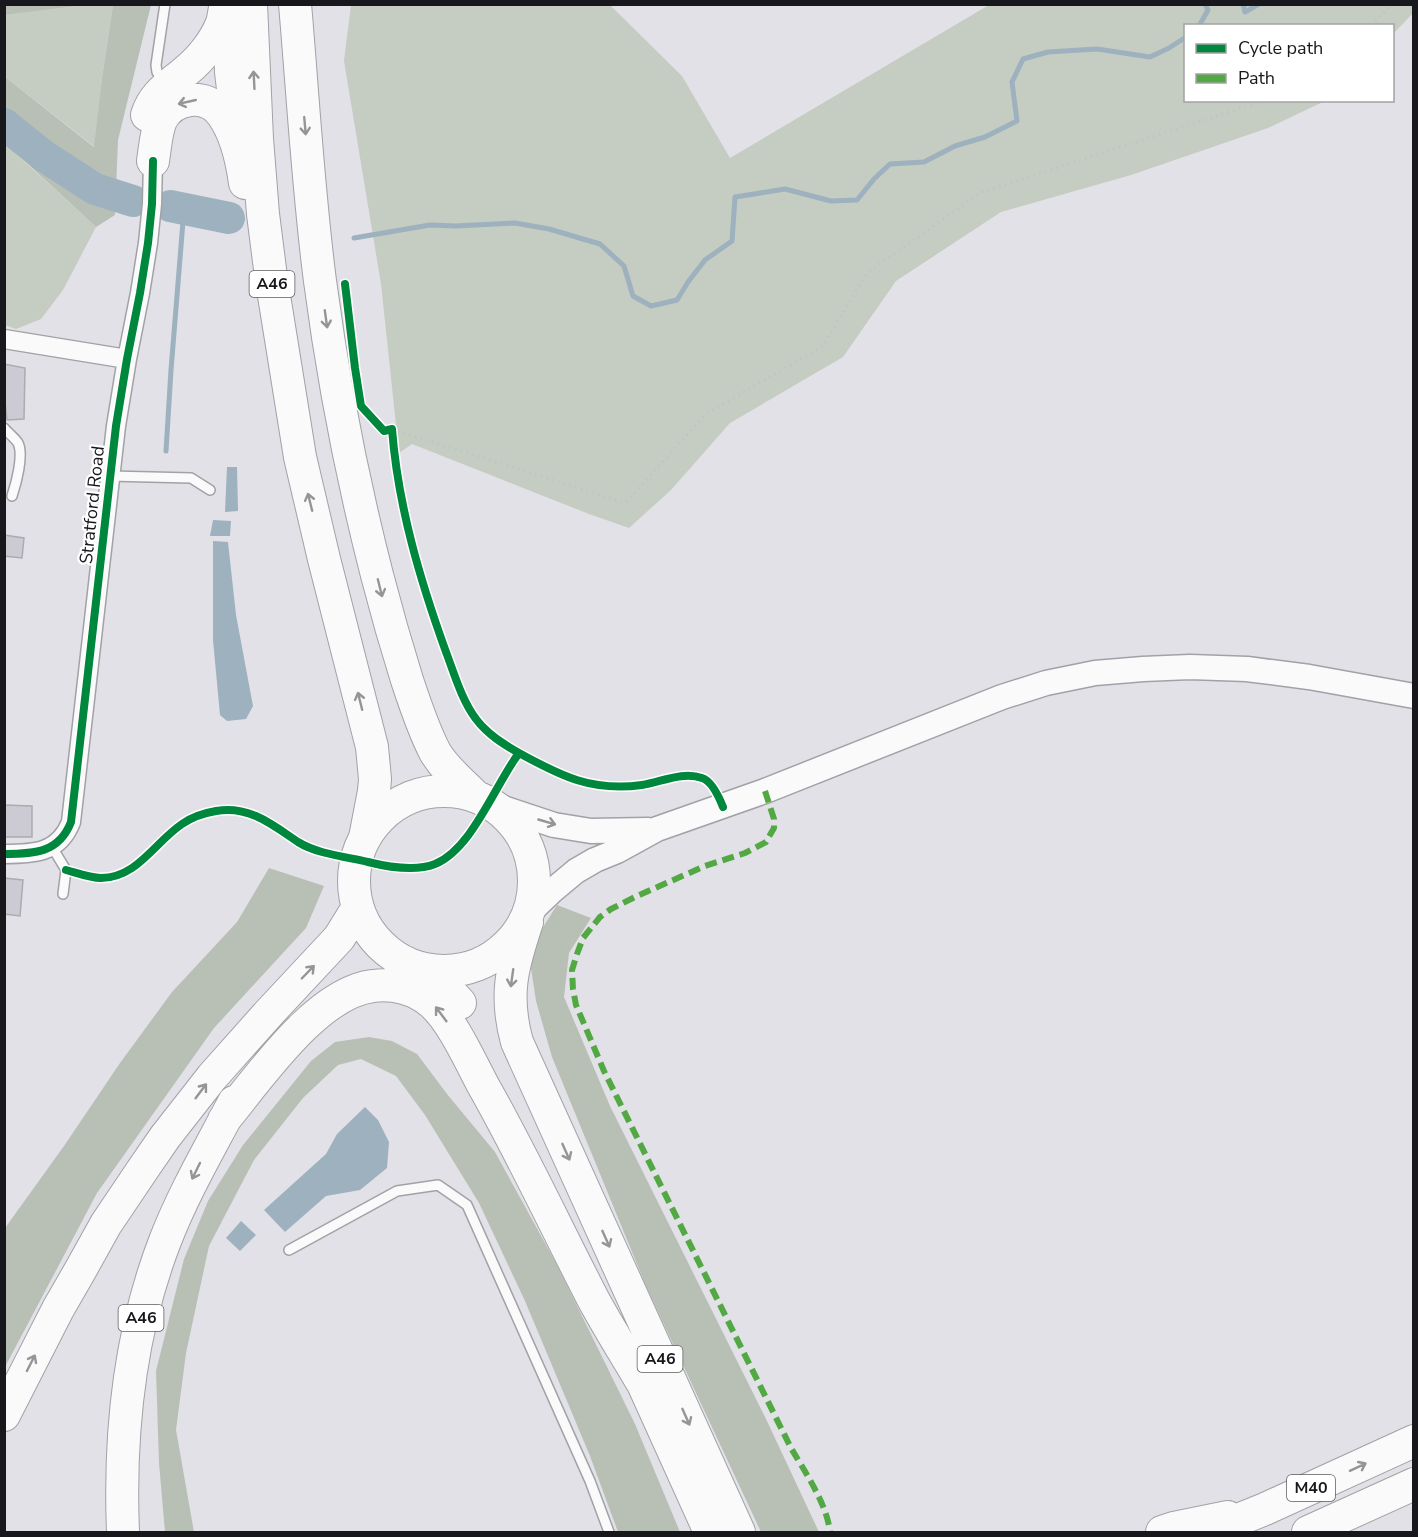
<svg xmlns="http://www.w3.org/2000/svg" width="1418" height="1537" viewBox="0 0 1418 1537" font-family="'Nunito Sans',sans-serif">
	<style>
		.green { fill: #c5ccc2 }
		.forest { fill: #b8c0b5 }
		.water { fill: #9db1be }
		.lines { fill: none; stroke-linecap: round; stroke-linejoin: round }
		.stream { stroke: #9db1be; stroke-width: 5 }
		.river { stroke: #9db1be; stroke-width: 32 }
		.building { fill: #cccad2; stroke: #acabb0; stroke-width: 1.5 }
		.lane-casing { stroke: #a2a1a6; stroke-width: 12 }
		.street-casing { stroke: #a2a1a6; stroke-width: 21 }
		.secondary-casing { stroke: #a2a1a6; stroke-width: 27 }
		.highway-casing { stroke: #a2a1a6; stroke-width: 34 }
		.path { stroke: #c3c3c5; stroke-width: 3; stroke-dasharray: 1.5 4.5; stroke-linecap: butt }
		.lane { stroke: #fbfafb; stroke-width: 9 }
		.street { stroke: #fbfafb; stroke-width: 18 }
		.secondary { stroke: #fbfafb; stroke-width: 24 }
		.highway { stroke: #fbfafb; stroke-width: 32 }
		.quiet { stroke: #52a943; stroke-width: 6; stroke-dasharray: 12 6; stroke-linecap: butt }
		.cycleway-casing { stroke: #fff; stroke-width: 11 }
		.cycleway { stroke: #00873e; stroke-width: 8 }
		.oneway { stroke: #959496 }
		.labels { text-anchor: middle; dominant-baseline: central; stroke-width: 4.5; stroke-linejoin: round; paint-order: stroke }
		.shield { fill: #fff; stroke: #5d5d5f; stroke-width: 1.5 }
		.shield-label { font-size: 16px; font-weight: bold; fill: #18171b }
		.street-label { font-size: 18px; fill: #18171b; stroke: #fff }
	</style>
	<rect width="100%" height="100%" fill="#e2e1e7"/>
	<path class="green" d="M 85,5 L 113,5 L 102,78 L 95,147 L 5,77 L 4,15 Z
		M 351,5 L 610,5 L 682,76 L 730,158 L 989,5 L 1413,4 L 1414,12 L 1393,34 L 1392,26 L 1186,26 L 1186,100 L 1325,101 L 1268,128 L 1131,175 L 1001,212 L 896,281 L 843,357 L 730,423 L 671,490 L 629,528 L 589,514 L 412,444 L 399,453 L 381,284 L 344,61 Z
		M 4,143 L 96,227 L 63,290 L 41,319 L 16,329 L 5,325 Z"/>
	<path class="forest" d="M 5,4 L 85,4 L 85,5 L 5,15 Z
		M 113,5 L 151,5 L 118,140 L 115,215 L 96,227 L 5,143 L 5,77 L 94,147 L 102,78 Z
		M 269,868 L 324,886 L 306,928 L 214,1028 L 97,1193 L 5,1367 L 5,1228 L 64,1146 L 120,1063 L 172,992 L 237,922 Z
		M 557,905 L 591,918 L 569,953 L 564,997 L 610,1106 L 766,1419 L 819,1532 L 761,1532 L 646,1286 L 552,1057 L 536,1001 L 531,968 L 535,940 Z
		M 369,1037 L 392,1041 L 417,1054 L 447,1094 L 495,1152 L 556,1263 L 635,1424 L 680,1532 L 618,1532 L 590,1456 L 525,1301 L 479,1203 L 425,1115 L 396,1076 L 361,1059 L 338,1065 L 303,1098 L 254,1160 L 209,1246 L 186,1353 L 176,1430 L 194,1532 L 165,1532 L 159,1463 L 156,1371 L 184,1259 L 208,1201 L 243,1145 L 311,1061 L 335,1042 Z"/>
	<path class="water" d="M 227,467 L 237,467 L 238,511 L 225,512 Z
		M 213,520 L 231,521 L 230,536 L 210,536 Z
		M 213,541 L 228,542 L 236,615 L 253,706 L 246,719 L 227,721 L 220,715 L 213,640 Z
		M 365,1107 L 378,1120 L 389,1142 L 387,1168 L 360,1190 L 326,1196 L 285,1232 L 264,1210 L 326,1154 L 337,1134 Z
		M 241,1221 L 256,1235 L 240,1251 L 226,1238 Z"/>
	<g class="lines">
		<path class="stream" d="M 1243,4 L 1245,12 L 1259,4
			M 1199,26 L 1208,10 L 1205,4
			M 354,238 L 430,225 L 455,226 L 515,223 L 549,229 L 600,244 L 624,266 L 633,296 L 651,306 L 677,300 L 688,282 L 705,260 L 732,241 L 735,197 L 785,189 L 831,201 L 857,200 L 874,179 L 890,164 L 924,162 L 955,146 L 985,137 L 1017,121 L 1012,82 L 1023,59 L 1048,52 L 1097,49 L 1150,57 L 1169,48 L 1186,37
			M 166,451 L 171,370 L 184,209"/>
		<path class="river" d="M 4,124 L 44,156 L 95,189 L 133,201
			M 170,206 L 229,218"/>
	</g>
	<path class="building" d="M 4,364 L 25,368 L 24,419 L 7,420 L 4,393 Z
		M 4,535 L 24,538 L 22,558 L 4,556 Z
		M 4,805 L 32,806 L 32,837 L 4,837 Z
		M 4,878 L 23,880 L 20,916 L 4,914 Z"/>
	<g class="lines">
		<g class="lane-casing">
			<path id="lane" d="M 163,82 L 157,72 L 156,65 L 165,4
				M 4,428 C 8,433 15,438 18,443 C 24,455 16,484 12,496
				M 110,476 L 191,478 L 210,490
				M 52,847 L 66,870 L 63,894
				M 289,1250 L 397,1191 L 438,1185 L 467,1205 L 590,1481 L 609,1532"/>
		</g>
		<g class="street-casing">
			<path id="street" d="M 4,339 L 127,359
				M 4,854 C 34,854 59,853 71,822 L 116,426 L 127,359 L 140,293 L 148,243 L 152,204 L 153,161"/>
		</g>
		<g class="secondary-casing">
			<path id="secondary" d="M 491,804 L 554,825 L 591,831 L 648,830
				M 532,910 L 552,891 L 576,871 L 595,860 L 617,851 L 657,829 L 765,791 L 1002,697 L 1046,683 L 1095,673 L 1143,669 L 1190,667 L 1247,669 L 1309,677 L 1414,696"/>
		</g>
		<g class="highway-casing">
			<path id="highway" d="M 251,4 L 257,139 L 263,214 L 271,277 L 300,457 L 324,559 L 372,747 L 375,779 L 374,791 L 365,838
				M 295,4 C 303,96 308,189 320,281 C 333,380 352,478 377,575 C 386,610 396,645 407,680 C 415,704 423,729 435,752 C 445,769 461,782 475,796
				M 229,10 L 231,72 L 237,122
				M 147,115 C 154,93 170,85 186,71 C 201,59 215,41 222,23 C 224,17 224,10 226,4
				M 153,161 C 155,148 156,132 161,120 C 173,97 206,92 222,114 C 235,132 242,161 245,183
				M354 881a90 90 0 1 1 180 0a90 90 0 1 1-180 0Z
				M 527,922 C 512,967 504,995 517,1042 L 739,1532
				M 423,970 L 447,989 L 460,1003
				M 224,1120 C 258,1079 317,992 373,986 C 393,983 416,989 432,1003 C 452,1020 471,1063 484,1087 C 523,1156 556,1227 592,1297 C 608,1327 626,1355 643,1384
				M 634,1364 L 710,1532
				M 4,1415 L 58,1309 L 81,1269 L 106,1224 L 143,1169 L 165,1137 L 212,1077 L 268,1014 L 339,938 L 357,909
				M 123,1532 C 119,1433 129,1334 165,1241 C 184,1192 210,1148 234,1102
				M 1162,1532 L 1174,1528 L 1228,1517
				M 1208,1532 L 1265,1509 L 1414,1441
				M 1308,1532 L 1414,1484"/>
		</g>
		<path class="path" d="M 1371,26 L 1392,4
			M 392,429 L 625,503 L 706,414 L 823,346 L 867,273 L 982,192 L 1266,100"/>
		<use href="#lane" class="lane"/>
		<use href="#street" class="street"/>
		<use href="#secondary" class="secondary"/>
		<use href="#highway" class="highway"/>
		<path class="quiet" d="M 765,791 L 774,819 L 774,828 L 766,842 L 745,853 L 705,866 L 637,896 L 611,909 L 600,917 L 583,938 L 577,954 L 572,970 L 573,989 L 576,1005 L 604,1071 L 791,1448 C 805,1472 827,1504 830,1532"/>
		<g class="cycleway-casing">
			<path id="cycleway" d="M 345,284 L 355,368 L 361,406 L 384,431 L 392,429 C 398,506 420,580 446,652 C 454,673 462,701 476,719 C 487,734 503,744 519,753
				M 4,854 C 34,854 59,853 71,822 L 116,426 L 127,359 L 140,293 L 148,243 L 152,204 L 153,161
				M 66,870 C 77,873 90,878 101,878 C 137,878 155,842 182,824 C 192,817 204,813 216,811 C 249,805 273,825 298,842 C 317,854 347,857 368,862 C 388,867 415,872 435,864 C 472,849 495,785 519,753 C 561,776 592,792 642,785 C 661,782 683,771 702,778 C 712,781 719,797 723,807"/>
		</g>
		<use href="#cycleway" class="cycleway"/>
	</g>
	<defs><path id="oneway-shaft" d="M-6 0H5M1.5-3L5.5 0L1.5 3" fill="none" stroke-width="1.6" stroke-linecap="round" stroke-linejoin="round" transform="scale(1.5)"/></defs>
	<g class="oneway">
		<use href="#oneway-shaft" transform="translate(254 80) rotate(-93)"/>
		<use href="#oneway-shaft" transform="translate(187 102) rotate(167)"/>
		<use href="#oneway-shaft" transform="translate(305 126) rotate(85)"/>
		<use href="#oneway-shaft" transform="translate(326 319) rotate(82)"/>
		<use href="#oneway-shaft" transform="translate(310 502) rotate(-104)"/>
		<use href="#oneway-shaft" transform="translate(380 588) rotate(76)"/>
		<use href="#oneway-shaft" transform="translate(360 701) rotate(-104)"/>
		<use href="#oneway-shaft" transform="translate(547 822) rotate(16)"/>
		<use href="#oneway-shaft" transform="translate(308 972) rotate(-46)"/>
		<use href="#oneway-shaft" transform="translate(512 978) rotate(98)"/>
		<use href="#oneway-shaft" transform="translate(441 1014) rotate(-127)"/>
		<use href="#oneway-shaft" transform="translate(201 1091) rotate(-53)"/>
		<use href="#oneway-shaft" transform="translate(566 1152) rotate(66)"/>
		<use href="#oneway-shaft" transform="translate(196 1171) rotate(116)"/>
		<use href="#oneway-shaft" transform="translate(606 1239) rotate(66)"/>
		<use href="#oneway-shaft" transform="translate(31 1363) rotate(-63)"/>
		<use href="#oneway-shaft" transform="translate(686 1417) rotate(66)"/>
		<use href="#oneway-shaft" transform="translate(1358 1467) rotate(-25)"/>
	</g>
	<g class="labels">
		<g class="shield">
			<rect x="249.5" y="271" width="45" height="26" rx="4.5"/>
			<rect x="118.5" y="1305" width="45" height="26" rx="4.5"/>
			<rect x="637.5" y="1346" width="45" height="26" rx="4.5"/>
			<rect x="1287" y="1475" width="48" height="26" rx="4.5"/>
		</g>
		<g class="shield-label">
			<text x="272" y="284">A46</text>
			<text x="141" y="1318">A46</text>
			<text x="660" y="1359">A46</text>
			<text x="1311" y="1488">M40</text>
		</g>
		<g class="street-label">
			<text transform="translate(92 505) rotate(-84)">Stratford Road</text>
		</g>
	</g>
	<rect width="1418" height="1537" fill="none" stroke="#18171b" stroke-width="12"/>
	<rect x="1184" y="24" width="210" height="78" fill="#ffffff" stroke="#a3a2a4" stroke-width="1.5"/>
	<rect x="1196" y="44" width="30" height="9" fill="#00873e" stroke="#a3a2a4" stroke-width="1.5"/>
	<text x="1238" y="54" font-size="18" fill="#18171b">Cycle path</text>
	<rect x="1196" y="74" width="30" height="9" fill="#52a943" stroke="#a3a2a4" stroke-width="1.5"/>
	<text x="1238" y="84" font-size="18" fill="#18171b">Path</text>
</svg>
